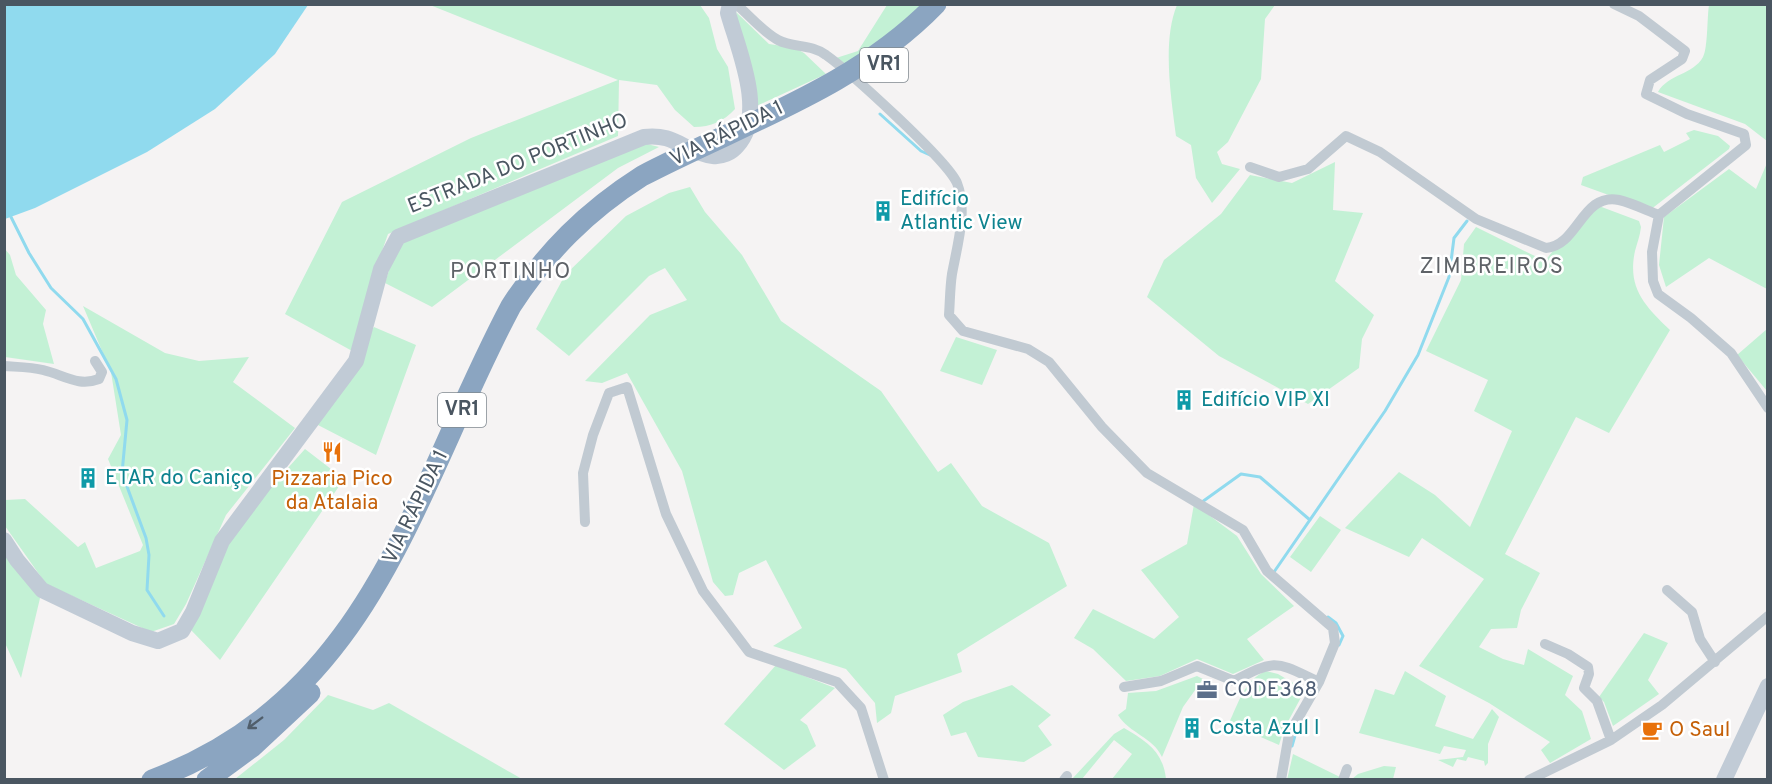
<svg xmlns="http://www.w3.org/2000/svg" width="1772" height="784" viewBox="0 0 1772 784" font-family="Overpass,sans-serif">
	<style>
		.green { fill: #c3f1d5 }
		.water { fill: #90daee }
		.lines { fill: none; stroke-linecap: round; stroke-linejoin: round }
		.stream { stroke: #90daee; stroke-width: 3 }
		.street { stroke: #c1cad2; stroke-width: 10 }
		.secondary { stroke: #c1cbd6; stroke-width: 16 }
		.highway { stroke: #8ba5c1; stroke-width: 21 }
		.oneway { stroke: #505e6b }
		.labels { text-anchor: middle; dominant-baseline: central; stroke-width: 5; stroke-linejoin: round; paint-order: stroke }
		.shield { fill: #fff; stroke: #808990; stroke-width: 1.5 }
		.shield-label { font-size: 20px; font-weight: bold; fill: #4a5661 }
		.street-label { font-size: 21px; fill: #4a5661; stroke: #fff }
		.culture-label { font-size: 21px; fill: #0d838f; stroke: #fff; text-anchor: start }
		.food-label { font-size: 21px; fill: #c56008; stroke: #fff }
		.service-label { font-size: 21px; fill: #4e5e75; stroke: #fff; text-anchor: start }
		.neighbourhood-label { font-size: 22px; letter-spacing: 1.5px; fill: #5f6368; stroke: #fff }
	</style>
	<rect width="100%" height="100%" fill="#f5f3f3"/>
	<path class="green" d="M 430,5 L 700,5 L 709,18 L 717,49 L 728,67 L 735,109 C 724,121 711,127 694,127 L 675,110 L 657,85 L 619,80 L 618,136 L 388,234 L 367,294 L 354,352 L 285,314 L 342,202 L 471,138 L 618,80 Z
		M 887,5 L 921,5 L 895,30 L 841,67 L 833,59 L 858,51 Z
		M 1177,5 L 1275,5 L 1265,19 L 1261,79 L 1228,142 L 1217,152 L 1222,164 L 1240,169 L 1212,203 L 1196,178 L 1191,145 L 1176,136 C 1171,97 1162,41 1177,5 Z
		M 1709,5 L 1767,5 L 1767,141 L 1745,124 L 1658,92 C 1668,74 1693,75 1703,57 C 1708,48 1707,17 1709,5 Z
		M 736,12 L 769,44 L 795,48 L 804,53 L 826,74 L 752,108 Z
		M 1694,130 L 1718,136 L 1730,146 L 1729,149 L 1650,210 L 1581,185 L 1583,177 L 1660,145 L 1664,152 L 1690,139 L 1686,133 Z
		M 643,143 L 659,147 L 618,168 L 432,307 L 385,283 L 394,254 L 404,240 Z
		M 1335,162 L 1333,210 L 1363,213 L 1335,281 L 1374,315 L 1362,339 L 1359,368 L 1308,404 L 1219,356 L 1147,297 L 1164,260 L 1221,214 L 1250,175 L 1292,183 Z
		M 1767,163 L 1767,289 L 1709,258 L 1666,287 L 1659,265 L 1664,217 L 1729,169 L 1756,189 Z
		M 690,187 L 705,212 L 742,255 L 781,321 L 881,391 L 938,472 L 951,463 L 982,506 L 1049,543 L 1067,586 L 957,654 L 962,672 L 895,696 L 891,713 L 877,723 L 875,703 L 846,669 L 773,646 L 802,628 L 766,560 L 739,573 L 733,595 L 725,596 L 713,582 L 682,471 L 627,373 L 602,383 L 585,381 L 650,315 L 687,300 L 665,268 L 649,276 L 569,356 L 536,329 L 565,275 L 626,216 L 669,193 Z
		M 1599,206 L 1639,221 L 1641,227 C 1640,236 1637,243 1635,251 C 1627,288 1645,306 1670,330 L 1609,433 L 1576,417 L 1505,554 L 1540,573 L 1521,610 L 1517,628 L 1491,629 L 1479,647 L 1503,659 L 1524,665 L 1528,649 L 1573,676 L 1565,695 L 1582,711 L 1591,739 L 1550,763 L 1541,750 L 1550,742 L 1489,703 L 1419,666 L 1484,579 L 1422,538 L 1409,557 L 1345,528 L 1399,472 L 1435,495 L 1470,527 L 1512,431 L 1474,411 L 1488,380 L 1426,351 L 1461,280 L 1464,244 L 1476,227 L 1545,261 L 1579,218 Z
		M 4,248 L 10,255 L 16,275 L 46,310 L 43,324 L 54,364 L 5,357 Z
		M 83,306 L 165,353 L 199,361 L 249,357 L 233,382 L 295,428 L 226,515 L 186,604 L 174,624 L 151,632 L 46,584 L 5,526 L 5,500 L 25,499 L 78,547 L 85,542 L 96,568 L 140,551 L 143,545 L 108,459 L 121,435 L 111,372 Z
		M 374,327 L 416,345 L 376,455 L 316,424 Z
		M 1767,329 L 1767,391 L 1737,355 Z
		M 956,337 L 997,350 L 982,385 L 940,371 Z
		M 305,449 L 344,479 L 220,660 L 191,630 L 226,545 L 251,509 Z
		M 1194,504 L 1237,536 L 1261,574 L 1294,606 L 1247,639 L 1264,660 L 1233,674 L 1197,659 L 1160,676 L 1126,681 L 1093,649 L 1074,638 L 1093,609 L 1154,639 L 1179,617 L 1141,570 L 1187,544 Z
		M 1320,516 L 1341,530 L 1311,572 L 1290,557 Z
		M 4,552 L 41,594 L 21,678 L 5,643 Z
		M 1644,633 L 1668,643 L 1648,680 L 1659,694 L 1613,726 L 1604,702 L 1599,697 Z
		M 776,665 L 835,688 L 800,720 L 807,725 L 816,746 L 784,770 L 724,724 Z
		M 1266,671 L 1278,674 L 1305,690 L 1284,729 L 1279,745 L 1229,723 C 1238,704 1245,679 1266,671 Z
		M 1405,671 L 1446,696 L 1435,726 L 1473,739 L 1492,709 L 1499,717 L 1488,744 L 1488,763 L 1485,766 L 1484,761 L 1468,757 L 1466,761 L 1457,759 L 1453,767 L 1438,760 L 1463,757 L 1466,750 L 1444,746 L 1440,754 L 1359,733 L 1375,689 L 1394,695 Z
		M 1197,676 L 1203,679 L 1183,707 L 1162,757 C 1153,737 1130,734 1118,715 L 1126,709 L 1128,693 L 1156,691 Z
		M 1012,685 L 1051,715 L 1038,726 L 1052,745 L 1024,762 L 978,757 L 966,732 L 951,736 L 943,715 L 963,702 Z
		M 328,695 L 373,710 L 389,703 L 522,779 L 235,779 L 284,740 Z
		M 1124,728 C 1146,741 1163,751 1166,779 L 1112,779 L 1132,754 L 1114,740 L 1082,779 L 1072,779 L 1114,734 Z
		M 1293,754 L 1340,777 L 1338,779 L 1287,780 Z
		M 1384,766 L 1396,767 L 1393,779 L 1352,779 L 1358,774 Z"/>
	<path class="water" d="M 4,5 L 5,4 L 308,5 L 275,54 L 215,109 L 147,152 L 35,208 L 5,219 Z"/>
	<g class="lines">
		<path class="stream" d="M 880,114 L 921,151 L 930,155
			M 11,217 L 29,253 L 51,288 L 83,319 L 116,379 L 127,420 L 122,473 L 146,538 L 149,555 L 147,590 L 164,616
			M 1202,502 L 1241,474 L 1260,477 L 1310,520
			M 1274,572 L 1385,411 L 1418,355 L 1449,277 L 1454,238 L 1467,221
			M 1328,617 L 1336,623 L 1343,636 L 1339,645
			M 1292,746 L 1296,732"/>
		<path class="street" d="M 736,4 C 749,15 763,32 778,40 C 793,48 812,44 826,55 C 850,72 947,160 957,183 C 968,211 957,246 952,274 C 950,287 950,301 949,315 L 963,331 L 1028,349 L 1049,362 L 1102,427 L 1147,473 L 1243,530 L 1267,571 L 1333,628 L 1335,643 L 1319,682 L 1289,734 L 1281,780
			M 1614,4 L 1639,16 L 1685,51 L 1682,59 L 1650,80 L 1646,94 L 1687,114 L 1744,134 L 1746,145 L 1659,215 L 1652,252 L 1653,281 L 1658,294 L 1691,318 L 1731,353 L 1768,408
			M 1250,167 L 1279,177 L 1308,169 L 1346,136 L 1380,152 L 1476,219 L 1546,248 C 1578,246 1582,192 1619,200 C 1632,203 1646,210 1659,215
			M 4,366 C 17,367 31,367 43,370 C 64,375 78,387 99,379 L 102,372 L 95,361
			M 585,522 L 583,473 L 593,435 L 609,393 L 627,387 L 666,514 L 703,591 L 749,652 L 837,682 L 861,708 L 884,780
			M 1667,590 L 1692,612 L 1700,639 L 1715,662
			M 1545,644 L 1568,654 L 1588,667 L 1589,674 L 1584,688 L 1597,701 L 1611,740
			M 1124,687 L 1161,681 L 1197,666 L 1234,681 C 1277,658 1276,662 1319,682
			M 1064,780 L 1067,776
			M 1343,780 L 1347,769
			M 1529,780 L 1611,740 L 1662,705 L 1768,616"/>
		<path class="secondary" d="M 4,540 L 17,560 L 42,590 L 132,633 L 158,641 L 182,631 L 193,612 L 222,541 L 356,361 L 381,269 L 398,237 L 644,137 C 676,133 683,152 713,156 C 722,157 731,153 737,146 C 767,114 738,49 728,13 L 730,4
			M 1724,780 L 1768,686"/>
		<path class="highway" d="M 152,780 C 375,696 412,492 511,306 C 546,252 587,211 642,176 C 743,123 855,88 936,4
			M 207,780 L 252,747 L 310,693"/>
	</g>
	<defs><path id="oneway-shaft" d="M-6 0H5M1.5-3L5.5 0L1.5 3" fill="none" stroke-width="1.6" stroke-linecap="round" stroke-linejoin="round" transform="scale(1.5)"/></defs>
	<use class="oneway" href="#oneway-shaft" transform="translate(255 723) rotate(143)"/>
	<defs>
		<g id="building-bare" transform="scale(1.62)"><path d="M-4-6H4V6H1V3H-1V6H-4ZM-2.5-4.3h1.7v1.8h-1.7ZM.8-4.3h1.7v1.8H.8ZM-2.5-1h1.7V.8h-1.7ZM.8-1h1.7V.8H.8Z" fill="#0f9aa8" stroke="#fff" stroke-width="2.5" paint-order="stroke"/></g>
		<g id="restaurant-bare" transform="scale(1.62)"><path d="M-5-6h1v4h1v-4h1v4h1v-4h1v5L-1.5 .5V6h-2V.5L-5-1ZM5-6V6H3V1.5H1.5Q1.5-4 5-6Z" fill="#e8710a" stroke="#fff" stroke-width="2.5" paint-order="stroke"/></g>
		<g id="office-bare" transform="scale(1.62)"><path d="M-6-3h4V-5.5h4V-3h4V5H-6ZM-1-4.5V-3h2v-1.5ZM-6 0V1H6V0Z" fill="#5c6f8a" stroke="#fff" stroke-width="2.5" paint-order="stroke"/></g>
		<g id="cafe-bare" transform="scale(1.62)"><path d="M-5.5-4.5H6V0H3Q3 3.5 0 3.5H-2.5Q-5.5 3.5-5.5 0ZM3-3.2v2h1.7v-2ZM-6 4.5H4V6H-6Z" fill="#e8710a" stroke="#fff" stroke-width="2.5" paint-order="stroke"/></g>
	</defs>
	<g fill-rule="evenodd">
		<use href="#building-bare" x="883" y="211"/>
		<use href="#building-bare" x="1184" y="400"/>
		<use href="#restaurant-bare" x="332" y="452"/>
		<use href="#building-bare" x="88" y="478"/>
		<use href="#office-bare" x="1207" y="690"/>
		<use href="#building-bare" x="1192" y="728"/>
		<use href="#cafe-bare" x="1652" y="730"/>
	</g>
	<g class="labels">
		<g class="shield">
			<rect x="860" y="48" width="48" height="34" rx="4.5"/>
			<rect x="438" y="393" width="48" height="34" rx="4.5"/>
		</g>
		<g class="shield-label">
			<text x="884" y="65">VR1</text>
			<text x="462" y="410">VR1</text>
		</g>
		<g class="street-label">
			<text transform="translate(727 134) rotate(-26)">VIA RÁPIDA 1</text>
			<text transform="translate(518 164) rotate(-22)">ESTRADA DO PORTINHO</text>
			<text transform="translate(416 507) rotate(-64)">VIA RÁPIDA 1</text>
		</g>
		<g class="culture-label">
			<text x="900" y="199">Edifício<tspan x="900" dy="24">Atlantic View</tspan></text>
			<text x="1201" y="400">Edifício VIP XI</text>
			<text x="105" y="478">ETAR do Caniço</text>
			<text x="1209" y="728">Costa Azul I</text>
		</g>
		<g class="food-label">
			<text x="332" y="479">Pizzaria Pico<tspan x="332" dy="24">da Atalaia</tspan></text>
			<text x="1669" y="730" text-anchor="start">O Saul</text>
		</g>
		<g class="service-label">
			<text x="1224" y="690">CODE368</text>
		</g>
		<g class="neighbourhood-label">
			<text x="1492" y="267">ZIMBREIROS</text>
			<text x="511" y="272">PORTINHO</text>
		</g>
	</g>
	<rect width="1772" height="784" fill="none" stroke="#4a5661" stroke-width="12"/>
</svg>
